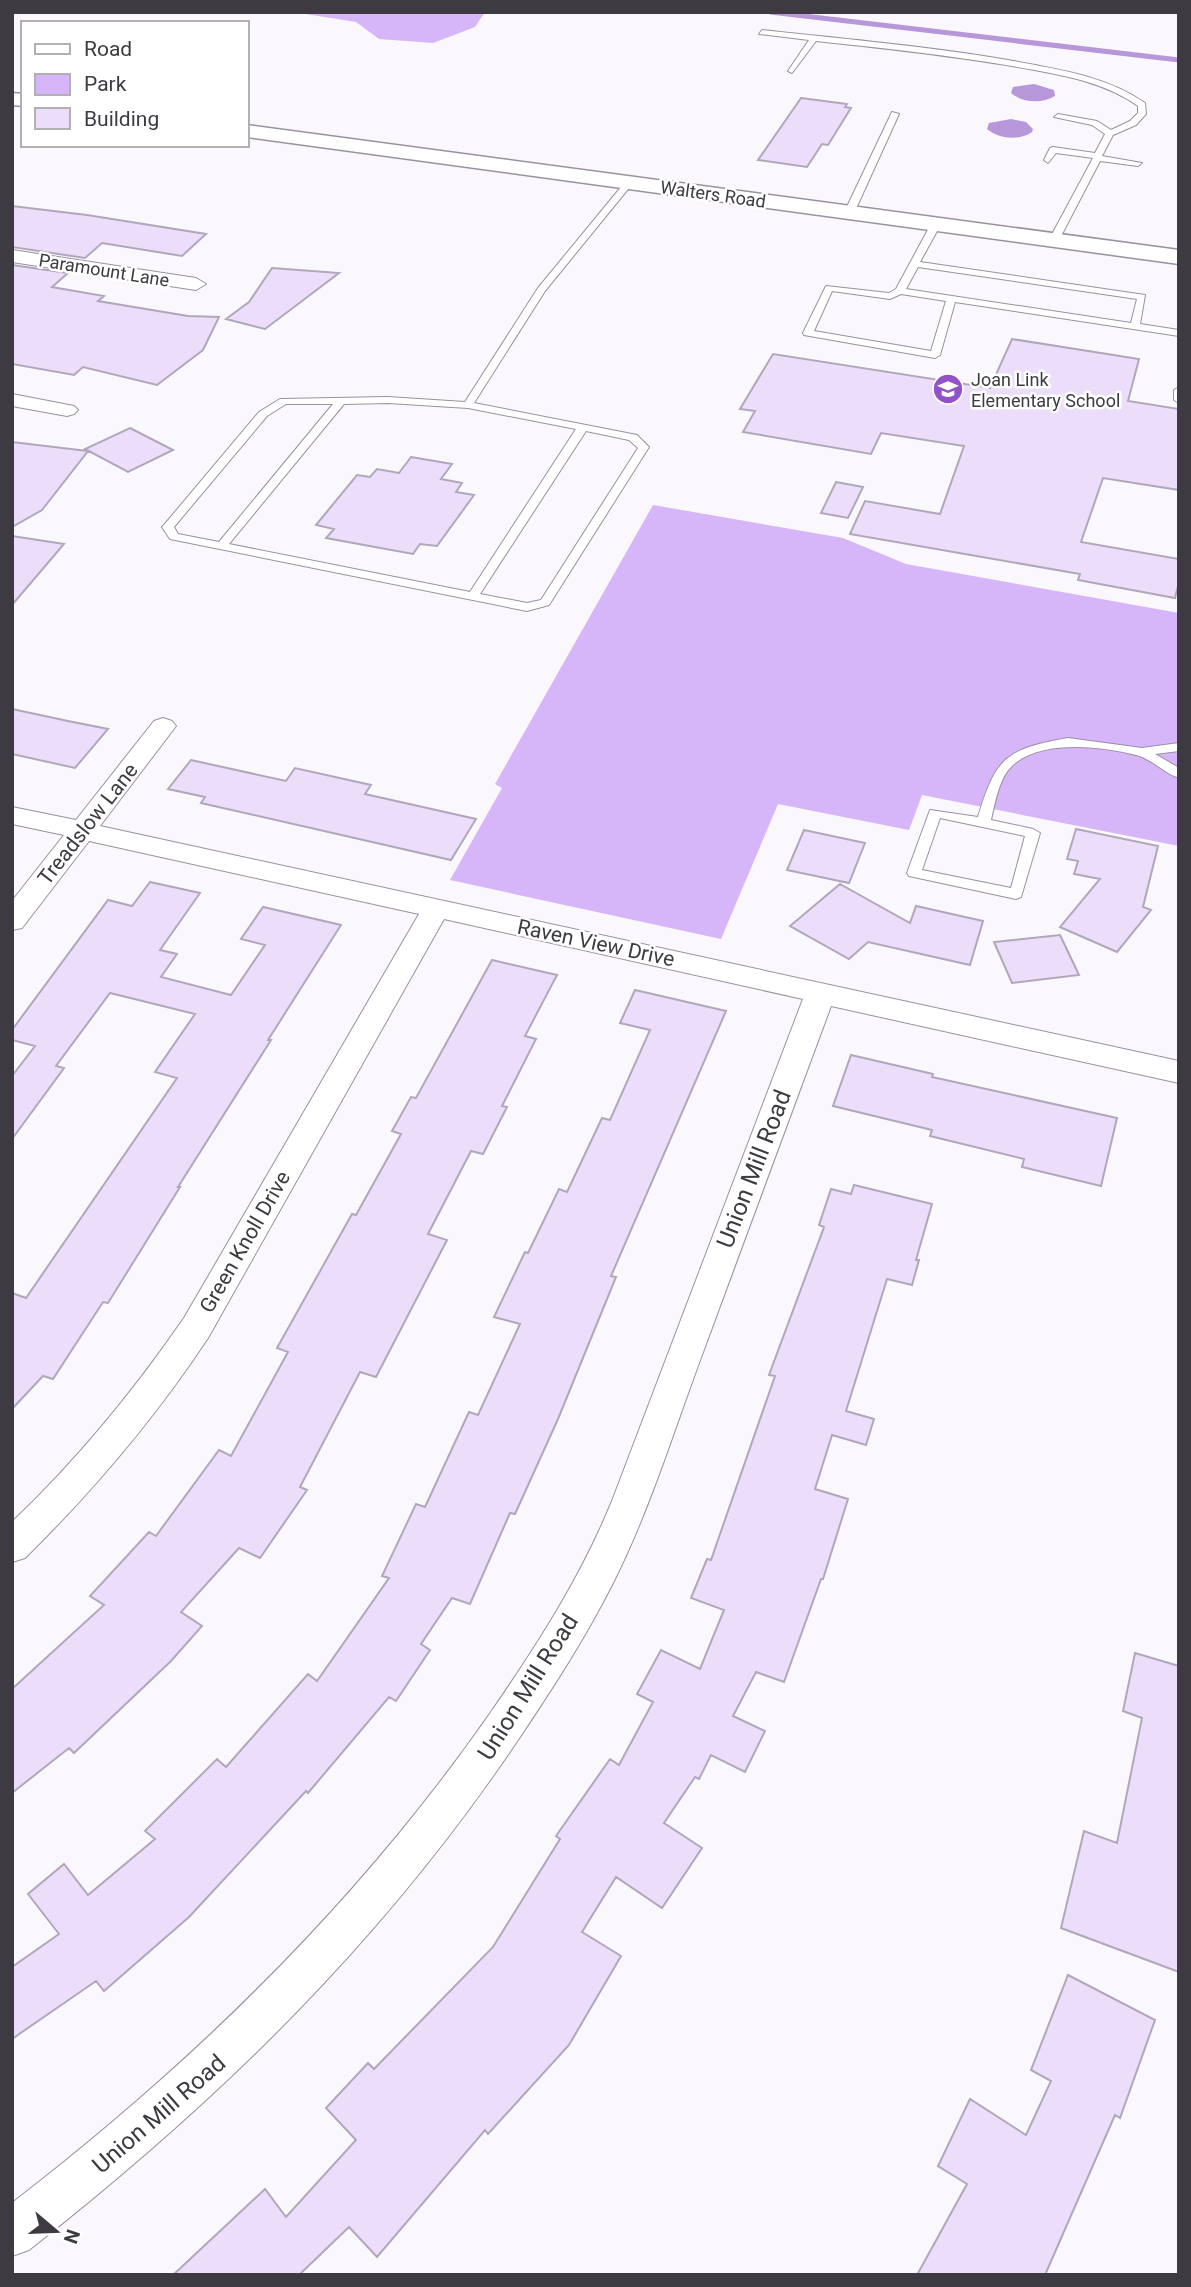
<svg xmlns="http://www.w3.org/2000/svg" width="1191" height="2287" viewBox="0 0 1191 2287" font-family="Roboto,sans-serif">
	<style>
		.green { fill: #d6b6f8 }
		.water { fill: #b796da }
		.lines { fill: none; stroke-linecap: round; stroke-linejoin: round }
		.stream { stroke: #b796da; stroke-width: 5 }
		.building { fill: #ecdefb; stroke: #b1a7bb; stroke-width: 2 }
		.service-casing { stroke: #9990a3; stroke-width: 2 }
		.minor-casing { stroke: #9990a3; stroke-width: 2 }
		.tertiary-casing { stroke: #9990a3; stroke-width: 3 }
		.service { fill: #fff; fill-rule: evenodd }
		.minor { fill: #fff; fill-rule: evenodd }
		.tertiary { fill: #fff; fill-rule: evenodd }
		.labels { text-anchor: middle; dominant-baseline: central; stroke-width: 5; stroke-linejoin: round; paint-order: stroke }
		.far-street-label { font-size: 18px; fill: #3e3a42; stroke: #fff }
		.far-poi-label { font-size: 18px; fill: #3e3a42; stroke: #fff; text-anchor: start }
		.street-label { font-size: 21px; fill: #3e3a42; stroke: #fff }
		.near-street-label { font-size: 24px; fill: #3e3a42; stroke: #fff }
	</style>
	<rect width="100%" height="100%" fill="#faf8fd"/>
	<path class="green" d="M 293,12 L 485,12 L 475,27 L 433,43 L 379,39 L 356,22 Z
		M 653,505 L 843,538 L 906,564 L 1179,613 L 1179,846 L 922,795 L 909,830 L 778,804 L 721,939 L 450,880 L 502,788 L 495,784 Z"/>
	<path class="water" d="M 1034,84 L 1054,90 L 1055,96 C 1042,104 1023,103 1011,93 L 1013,87 Z
		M 1011,119 L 1026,122 L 1033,129 L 1032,132 C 1019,141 999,139 987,129 L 989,123 Z"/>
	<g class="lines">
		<path class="stream" d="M 770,12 L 1179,60"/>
	</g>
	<path class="building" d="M 801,98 L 847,104 L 845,107 L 851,108 L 828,145 L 822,144 L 807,167 L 758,160 Z
		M 12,206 L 87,215 L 206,234 L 182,256 L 102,243 L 85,258 L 12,247 Z
		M 12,265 L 68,273 L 52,287 L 104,296 L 98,301 L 188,316 L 219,317 L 203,350 L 157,385 L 83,367 L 74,375 L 12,364 Z
		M 272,268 L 339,273 L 265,329 L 226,319 L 249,302 Z
		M 1012,339 L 1139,359 L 1128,401 L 1179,409 L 1179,490 L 1103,478 L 1081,542 L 1179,559 L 1179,582 L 1175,598 L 1078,580 L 1080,574 L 850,534 L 865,501 L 940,514 L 964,446 L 881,433 L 871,454 L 743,432 L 755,411 L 740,409 L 773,354 L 990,388 Z
		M 130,428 L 173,450 L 128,472 L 85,449 Z
		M 12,442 L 88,451 L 42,510 L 12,527 Z
		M 411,457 L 452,464 L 441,479 L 462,483 L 456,492 L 474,495 L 437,546 L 420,544 L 413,554 L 326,538 L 334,529 L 316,525 L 357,475 L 370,477 L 377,469 L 399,473 Z
		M 836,482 L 863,487 L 848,518 L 821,513 Z
		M 12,536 L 64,544 L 12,605 Z
		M 12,709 L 68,721 L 108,729 L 75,768 L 12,754 Z
		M 191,760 L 286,781 L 295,768 L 371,785 L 365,794 L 476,819 L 451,860 L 201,803 L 205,797 L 168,789 Z
		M 1076,829 L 1158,846 L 1143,907 L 1151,910 L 1117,952 L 1060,927 L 1100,879 L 1074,874 L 1078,861 L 1067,859 Z
		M 804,830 L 865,843 L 849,883 L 787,870 Z
		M 150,882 L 200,893 L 160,950 L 177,954 L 161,977 L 231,995 L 265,945 L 241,939 L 263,907 L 341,925 L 268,1040 L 271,1040 L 178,1187 L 180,1187 L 108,1303 L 103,1302 L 53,1379 L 43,1376 L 12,1409 L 12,1293 L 26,1298 L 177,1078 L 155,1072 L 195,1014 L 110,993 L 56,1066 L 64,1068 L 12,1139 L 12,1076 L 35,1046 L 12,1040 L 12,1030 L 108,900 L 132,906 Z
		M 840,884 L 910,923 L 916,906 L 983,921 L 970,965 L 868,942 L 849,959 L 790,926 Z
		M 1060,935 L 1079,975 L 1012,983 L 994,942 Z
		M 492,960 L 557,975 L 525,1036 L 536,1039 L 502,1106 L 507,1107 L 483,1154 L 471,1151 L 428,1234 L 447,1240 L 376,1377 L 360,1372 L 300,1487 L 307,1490 L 260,1558 L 239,1548 L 181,1612 L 202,1626 L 171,1661 L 74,1753 L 69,1748 L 12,1793 L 12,1689 L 104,1605 L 90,1596 L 149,1532 L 156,1536 L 219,1450 L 231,1456 L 288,1352 L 277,1348 L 352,1214 L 356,1215 L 401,1134 L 392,1131 L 411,1097 L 416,1098 Z
		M 635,990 L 726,1011 L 611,1276 L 616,1277 L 558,1419 L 515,1514 L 510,1513 L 470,1604 L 452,1598 L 421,1644 L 430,1650 L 396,1701 L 389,1697 L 308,1793 L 306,1791 L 189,1917 L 104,1991 L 96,1981 L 12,2039 L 12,1967 L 59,1934 L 28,1894 L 64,1864 L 88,1895 L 155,1839 L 145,1831 L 217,1759 L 226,1767 L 308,1674 L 317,1681 L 389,1578 L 382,1576 L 416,1504 L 425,1507 L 469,1412 L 478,1415 L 520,1324 L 494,1317 L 525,1252 L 528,1253 L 559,1189 L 567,1192 L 602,1118 L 610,1120 L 650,1030 L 620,1023 Z
		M 851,1055 L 933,1074 L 932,1077 L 1117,1118 L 1101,1186 L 1022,1167 L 1024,1159 L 930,1136 L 932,1130 L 833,1106 Z
		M 854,1185 L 932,1204 L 916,1260 L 919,1260 L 912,1285 L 887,1279 L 846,1411 L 874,1419 L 866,1445 L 832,1435 L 815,1489 L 848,1499 L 823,1579 L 821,1579 L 784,1682 L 756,1672 L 733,1716 L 765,1731 L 745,1772 L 711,1755 L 699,1779 L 695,1777 L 664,1823 L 702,1848 L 662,1908 L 616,1877 L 582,1932 L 621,1956 L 569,2045 L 488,2134 L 485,2130 L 377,2257 L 349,2227 L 299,2275 L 173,2275 L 265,2189 L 286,2217 L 356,2140 L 326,2108 L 368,2063 L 374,2069 L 493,1947 L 560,1839 L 556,1836 L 610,1759 L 619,1765 L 653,1702 L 637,1694 L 661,1650 L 700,1669 L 724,1610 L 691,1598 L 707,1559 L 711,1560 L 775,1376 L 769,1375 L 824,1227 L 819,1225 L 831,1189 L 851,1194 Z
		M 1135,1653 L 1179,1666 L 1179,1972 L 1061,1928 L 1084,1831 L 1117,1843 L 1142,1718 L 1123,1711 Z
		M 1068,1975 L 1155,2020 L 1120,2118 L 1115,2115 L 1045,2275 L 917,2275 L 967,2184 L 938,2166 L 970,2099 L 1026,2135 L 1051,2081 L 1031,2070 Z"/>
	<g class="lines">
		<g class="service-casing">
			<path id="service" d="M 762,30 C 844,39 926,46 1008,60 C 1055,69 1105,75 1145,103 L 1146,114 L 1136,125 L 1113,135 L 1102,156 L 1142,163 L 1138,166 L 1100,161 L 1059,240 L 1051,242 L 1049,240 L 1093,158 L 1056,153 L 1048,163 L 1044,160 L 1050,148 L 1053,147 L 1095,153 L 1105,134 L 1092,125 L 1054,117 L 1058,114 L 1097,121 L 1111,130 L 1130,121 L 1138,113 L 1138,106 C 1102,80 1055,74 1012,66 C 947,55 882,48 816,41 L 792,73 L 788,71 L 809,40 L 759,34 Z
				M 892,112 L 899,114 L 854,213 L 846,215 L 844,213 Z
				M 626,181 L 633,183 L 545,291 L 474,403 L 637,435 L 649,447 L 549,605 L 527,611 L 170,539 L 162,527 L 164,525 L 259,412 L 280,399 L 388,397 L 465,402 L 538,288 ZM 388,403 L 468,408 L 576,429 L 470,592 L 229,544 L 344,404 ZM 286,404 L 333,404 L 219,542 L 178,534 L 174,527 L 267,416 ZM 586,431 L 629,440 L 638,448 L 541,600 L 527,603 L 480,594 Z
				M 936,221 L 941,224 L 920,262 L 1145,295 L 1140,324 L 1179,330 L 1179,336 L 955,302 L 940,355 L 935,358 L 804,335 L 803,333 L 826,286 L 889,293 L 896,289 L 931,224 ZM 918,267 L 1137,299 L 1131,323 L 906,289 ZM 832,291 L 890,299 L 901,294 L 946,301 L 931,351 L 814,331 Z
				M 1179,387 L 1179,403 L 1174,400 L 1174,390 Z
				M 1068,738 L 1142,748 L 1179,743 L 1179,751 L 1155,754 L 1179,768 L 1179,778 C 1164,773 1152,759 1136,755 C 1102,746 1040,739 1012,766 C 999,778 995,803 991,820 L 1033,829 L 1040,833 L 1021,897 L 1016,899 L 909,876 L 907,873 L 930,810 L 978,817 C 996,757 1006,749 1068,738 ZM 940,818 L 1025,836 L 1011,888 L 922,870 Z"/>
		</g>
		<g class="minor-casing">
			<path id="minor" d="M 12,250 L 196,278 L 206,284 L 196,290 L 12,262 Z
				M 12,394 L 74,406 L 78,410 L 74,414 L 67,416 L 12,406 Z
				M 163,718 L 172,721 L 176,726 L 100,826 L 1179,1061 L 1179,1083 L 831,1006 C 788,1122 745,1238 702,1355 C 674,1430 650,1509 614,1581 C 587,1635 554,1686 520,1737 C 383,1941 221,2099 29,2250 L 12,2256 L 12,2203 C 195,2062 359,1902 491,1712 C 538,1644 581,1577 612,1501 L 803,999 L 444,919 L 208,1338 C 155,1418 94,1490 25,1558 L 12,1562 L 12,1522 C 77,1460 133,1392 184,1318 L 419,914 L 89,841 L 22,928 L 12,930 L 12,901 L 64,835 L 12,824 L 12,807 L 76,820 L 154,721 Z"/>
		</g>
		<g class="tertiary-casing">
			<path id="tertiary" d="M 12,93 L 23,94 L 23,106 L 12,105 Z
				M 247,125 L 1179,250 L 1179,264 L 247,137 Z"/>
		</g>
		<use href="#service" class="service"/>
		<use href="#minor" class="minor"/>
		<use href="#tertiary" class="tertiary"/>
	</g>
	<defs>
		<g id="school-disc" transform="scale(1.575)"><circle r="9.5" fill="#9252c8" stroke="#fff"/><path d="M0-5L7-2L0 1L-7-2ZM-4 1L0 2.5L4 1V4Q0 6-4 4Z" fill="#fff"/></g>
	</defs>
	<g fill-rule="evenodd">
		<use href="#school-disc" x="948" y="389"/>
	</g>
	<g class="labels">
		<g class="far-street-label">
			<text transform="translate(713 194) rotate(8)">Walters Road</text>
			<text transform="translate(104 270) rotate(9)">Paramount Lane</text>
		</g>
		<g class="far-poi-label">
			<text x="971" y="379">Joan Link<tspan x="971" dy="21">Elementary School</tspan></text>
		</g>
		<g class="street-label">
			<text transform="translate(88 824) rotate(-52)">Treadslow Lane</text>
			<text transform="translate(596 943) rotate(12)">Raven View Drive</text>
			<text transform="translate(245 1242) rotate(-60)">Green Knoll Drive</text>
		</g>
		<g class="near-street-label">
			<text transform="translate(754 1169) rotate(-69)">Union Mill Road</text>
			<text transform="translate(528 1687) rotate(-58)">Union Mill Road</text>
			<text transform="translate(159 2114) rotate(-41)">Union Mill Road</text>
		</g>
	</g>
	<rect width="1191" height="2287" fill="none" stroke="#3e3a42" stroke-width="28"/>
	<rect x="21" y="21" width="228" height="126" fill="#ffffff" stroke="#b2b0b3" stroke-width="2"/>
	<rect x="35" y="44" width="35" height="10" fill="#ffffff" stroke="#b2b0b3" stroke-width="2"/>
	<text x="84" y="56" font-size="21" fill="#3e3a42">Road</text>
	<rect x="35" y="74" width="35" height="21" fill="#d6b6f8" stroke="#b2b0b3" stroke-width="2"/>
	<text x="84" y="91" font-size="21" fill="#3e3a42">Park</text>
	<rect x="35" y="108" width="35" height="21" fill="#ecdefb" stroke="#b2b0b3" stroke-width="2"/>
	<text x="84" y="126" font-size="21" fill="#3e3a42">Building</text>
	<g transform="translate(56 2231) rotate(109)" stroke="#ffffff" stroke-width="5" paint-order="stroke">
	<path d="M0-5L12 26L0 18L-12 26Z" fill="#3e3a42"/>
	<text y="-10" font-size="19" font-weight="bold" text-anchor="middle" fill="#3e3a42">N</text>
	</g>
</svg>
